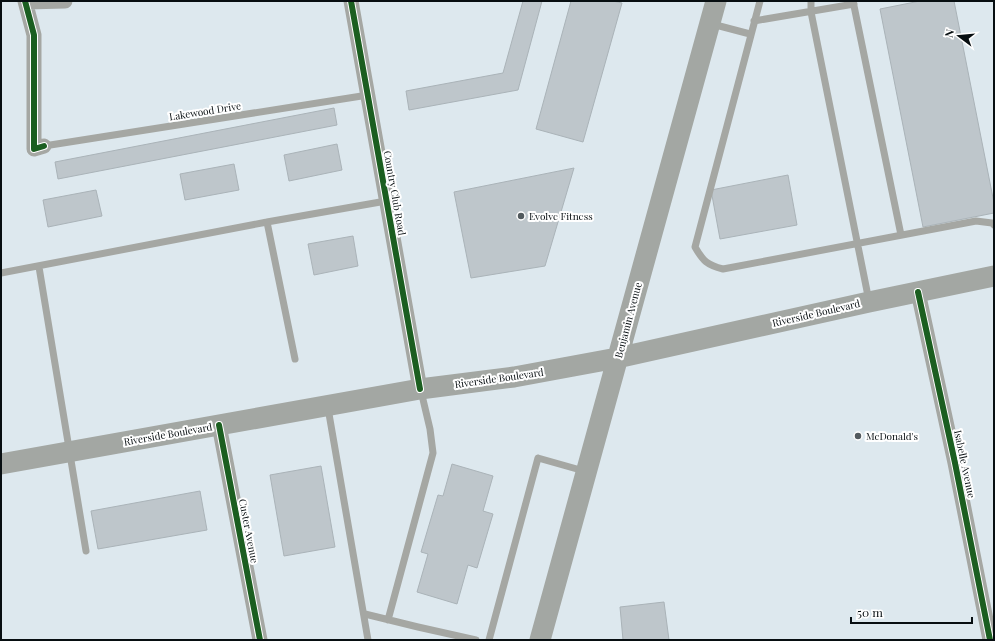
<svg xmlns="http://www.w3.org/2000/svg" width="995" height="641" viewBox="0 0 995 641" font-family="'Playfair Display',serif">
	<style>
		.building { fill: #bec6cb; stroke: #aab3b8 }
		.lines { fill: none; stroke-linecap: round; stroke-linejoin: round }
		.service { stroke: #a5a7a3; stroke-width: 7 }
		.minor { stroke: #a5a7a3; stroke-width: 15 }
		.secondary { stroke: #a3a7a3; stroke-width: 21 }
		.cycleway-casing { stroke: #fff; stroke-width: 8 }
		.cycleway { stroke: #1b5e20; stroke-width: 6 }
		.poi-dot { fill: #525a5e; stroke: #fff; stroke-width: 1.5 }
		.labels { text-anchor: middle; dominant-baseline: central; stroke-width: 4; stroke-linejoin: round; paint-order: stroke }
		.street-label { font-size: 10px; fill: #070e11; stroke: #fff }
		.poi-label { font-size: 10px; fill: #070e11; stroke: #fff; text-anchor: start }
	</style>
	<rect width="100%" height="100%" fill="#dde8ee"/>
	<path class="building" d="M 523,1 L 542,1 L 518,90 L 409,110 L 406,91 L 503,73 Z
		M 571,1 L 613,1 L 622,3 L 583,142 L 536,129 Z
		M 920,1 L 954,1 L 994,203 L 994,213 L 923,227 L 880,9 Z
		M 334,108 L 337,125 L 58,179 L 55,162 Z
		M 337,144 L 342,170 L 289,181 L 284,155 Z
		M 234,164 L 239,190 L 185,200 L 180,174 Z
		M 574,168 L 545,266 L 471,278 L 454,192 Z
		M 788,175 L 797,225 L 720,239 L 711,190 Z
		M 96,190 L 102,216 L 48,227 L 43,200 Z
		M 353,236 L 358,266 L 314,275 L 308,244 Z
		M 452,464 L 493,476 L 483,511 L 493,514 L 477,568 L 468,565 L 457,604 L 417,592 L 428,554 L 421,552 L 438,495 L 443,496 Z
		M 321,466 L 335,547 L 284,556 L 270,475 Z
		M 200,491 L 207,530 L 98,549 L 91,511 Z
		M 664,602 L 669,640 L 623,640 L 620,607 Z"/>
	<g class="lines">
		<path class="service" d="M 760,1 L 695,247 C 703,261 707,265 723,269 L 976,221 L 992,223 L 994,225
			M 811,1 L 811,12 L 869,301
			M 853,1 L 901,235
			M 754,21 L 854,4
			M 712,24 L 750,34
			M 44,146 L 368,95
			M 267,222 L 295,359
			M 39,267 L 86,551
			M 1,273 L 267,222 L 386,201
			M 328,408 L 368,640
			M 365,614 L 418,627 L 476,640
			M 388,620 L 433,453 L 430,429 L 421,391
			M 489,640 L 538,458 L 584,471"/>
		<path class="minor" d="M 25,1 L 34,35 L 34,149 L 44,146
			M 351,1 L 420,389
			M 26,2 L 65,1
			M 918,292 L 955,463 L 990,640
			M 219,425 L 260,640"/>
		<path class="secondary" d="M 1,464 L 420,389 L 514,377 L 617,358 L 869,302 L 994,276
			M 540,640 L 716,1"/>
		<g class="cycleway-casing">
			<path id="cycleway" d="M 25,1 L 34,35 L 34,149 L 44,146
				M 351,1 L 420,389
				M 918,292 L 955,463 L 990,640
				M 219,425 L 260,640"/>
		</g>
		<use href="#cycleway" class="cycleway"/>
	</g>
	<g class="poi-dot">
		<circle cx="521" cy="216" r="4"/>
		<circle cx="858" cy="436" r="4"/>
	</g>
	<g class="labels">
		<g class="street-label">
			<text transform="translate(205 111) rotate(-9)">Lakewood Drive</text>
			<text transform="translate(395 193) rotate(80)">Country Club Road</text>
			<text transform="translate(816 313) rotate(-13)">Riverside Boulevard</text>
			<text transform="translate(628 320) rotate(-75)">Benjamin Avenue</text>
			<text transform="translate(499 378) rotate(-8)">Riverside Boulevard</text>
			<text transform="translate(168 434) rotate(-10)">Riverside Boulevard</text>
			<text transform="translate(965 464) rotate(78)">Isabelle Avenue</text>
			<text transform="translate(249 531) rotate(79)">Custer Avenue</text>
		</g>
		<g class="poi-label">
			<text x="529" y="216">Evolve Fitness</text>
			<text x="866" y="436">McDonald's</text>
		</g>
	</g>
	<rect width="995" height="641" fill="none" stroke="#070e11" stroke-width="4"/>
	<g transform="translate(959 36) rotate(286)" stroke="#ffffff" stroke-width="3" paint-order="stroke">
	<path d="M0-3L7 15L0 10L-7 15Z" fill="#070e11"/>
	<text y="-6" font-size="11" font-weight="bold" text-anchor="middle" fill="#070e11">N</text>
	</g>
	<path d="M851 617v6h121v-6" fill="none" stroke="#070e11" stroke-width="2"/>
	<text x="857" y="617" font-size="12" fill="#070e11" stroke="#ffffff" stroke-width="3" paint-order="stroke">50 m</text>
</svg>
